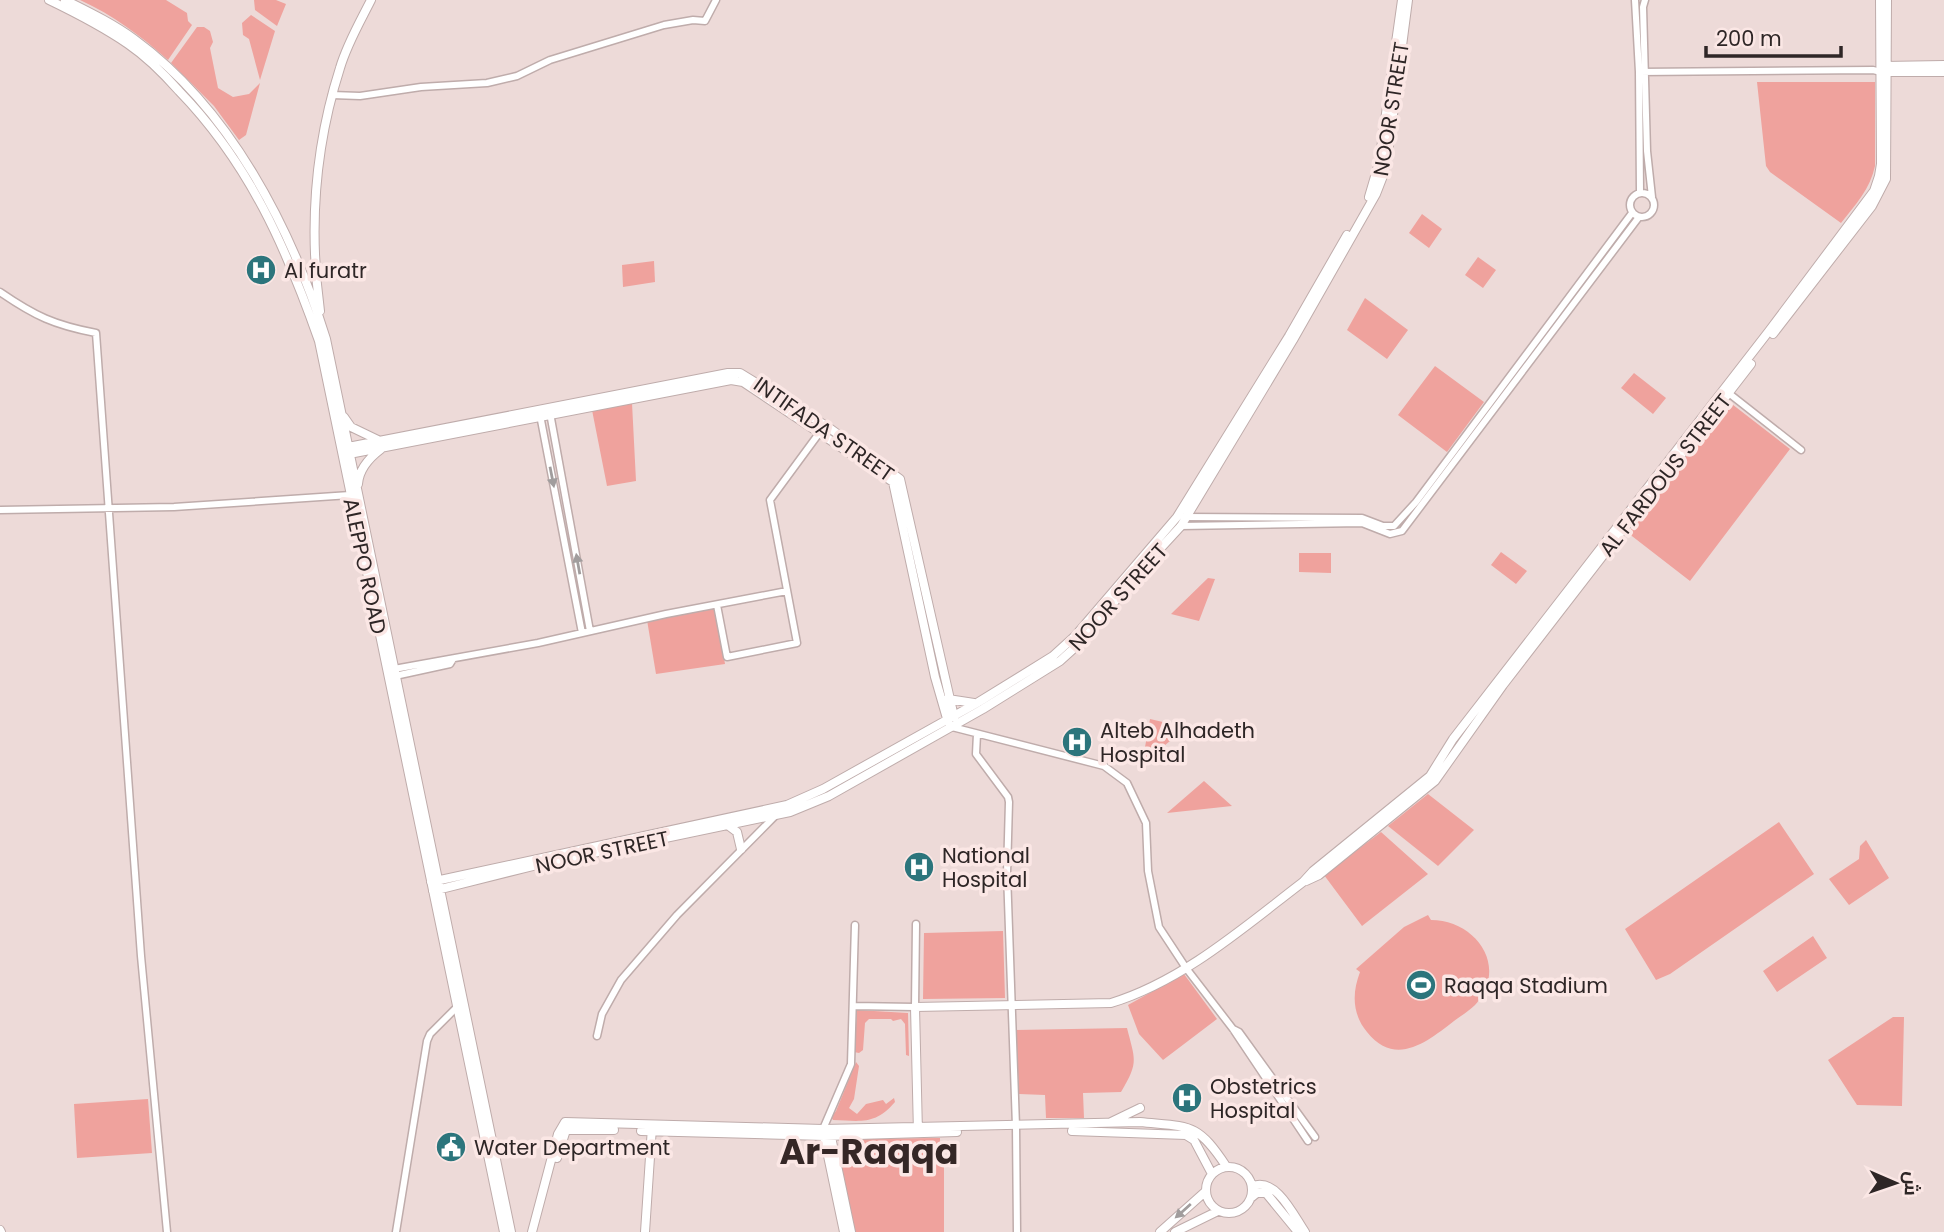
<svg xmlns="http://www.w3.org/2000/svg" width="1944" height="1232" viewBox="0 0 1944 1232" font-family="Poppins,Cairo,sans-serif">
	<style>
		.green { fill: #efa29d }
		.lines { fill: none; stroke-linecap: round; stroke-linejoin: round }
		.minor-casing { stroke: #bfacab; stroke-width: 9 }
		.major-casing { stroke: #bfacab; stroke-width: 10 }
		.minor { stroke: #fff; stroke-width: 6 }
		.major { stroke: #fff; stroke-width: 8 }
		.oneway { fill: #a19d9d }
		.labels { text-anchor: middle; dominant-baseline: central; stroke-width: 7; stroke-linejoin: round; paint-order: stroke }
		.street-label { font-size: 21px; fill: #2e2626; stroke: #fbe7e5 }
		.poi-label { font-size: 21px; fill: #2e2626; stroke: #fbe7e5; text-anchor: start }
		.town-label { font-size: 35px; font-weight: bold; fill: #352726; stroke: #fbe7e5 }
	</style>
	<rect width="100%" height="100%" fill="#eddad8"/>
	<path class="green" d="M 80,0 L 166,0 L 187,13 L 188,21 L 192,25 L 168,60 C 141,36 113,15 80,0 Z
		M 254,0 L 276,0 L 286,4 L 277,26 L 255,10 Z
		M 251,15 L 275,31 L 260,80 L 249,39 L 243,35 L 242,23 Z
		M 197,27 L 204,27 L 210,31 L 213,42 L 210,48 L 218,88 L 233,97 L 249,94 L 260,83 L 246,135 L 239,140 L 214,106 L 171,63 Z
		M 1757,82 L 1875,82 L 1875,166 C 1870,189 1856,204 1841,223 L 1770,172 L 1766,166 Z
		M 1422,214 L 1442,229 L 1429,248 L 1409,233 Z
		M 1478,257 L 1496,270 L 1483,288 L 1465,275 Z
		M 654,261 L 655,282 L 623,287 L 622,265 Z
		M 1365,298 L 1408,330 L 1387,359 L 1347,330 Z
		M 1435,366 L 1484,402 L 1447,452 L 1398,415 Z
		M 1634,373 L 1666,398 L 1653,414 L 1621,388 Z
		M 1728,401 L 1790,449 L 1690,581 L 1628,533 Z
		M 632,403 L 636,481 L 607,486 L 592,410 Z
		M 1501,552 L 1527,571 L 1516,584 L 1491,565 Z
		M 1299,553 L 1331,553 L 1331,573 L 1299,572 Z
		M 1208,578 L 1215,579 L 1199,621 L 1171,614 Z
		M 716,607 L 725,664 L 656,674 L 647,620 Z
		M 1150,719 L 1180,726 L 1181,732 L 1142,764 Z
		M 1204,781 L 1232,806 L 1167,813 Z
		M 1428,794 L 1474,830 L 1438,866 L 1388,826 Z
		M 1779,822 L 1814,874 L 1670,974 L 1656,980 L 1625,929 Z
		M 1381,832 L 1428,874 L 1362,926 L 1324,875 Z
		M 1866,840 L 1889,878 L 1849,905 L 1829,879 L 1859,859 L 1860,846 Z
		M 1428,915 L 1431,920 C 1473,920 1507,962 1479,1000 C 1474,1008 1462,1015 1454,1021 C 1428,1041 1396,1068 1367,1032 C 1352,1014 1352,993 1360,972 L 1356,969 L 1404,927 Z
		M 1003,931 L 1005,998 L 923,999 L 924,933 Z
		M 1813,936 L 1827,958 L 1777,992 L 1763,971 Z
		M 1184,974 L 1217,1019 L 1163,1060 L 1139,1034 L 1128,1005 Z
		M 857,1010 L 908,1013 L 909,1056 L 906,1055 L 905,1024 L 901,1019 L 893,1021 L 891,1019 L 869,1019 L 865,1023 L 863,1050 L 859,1053 L 854,1052 Z
		M 1893,1017 L 1904,1017 L 1902,1106 L 1857,1105 L 1828,1060 Z
		M 1127,1028 C 1135,1060 1139,1062 1121,1092 L 1083,1093 L 1084,1118 L 1046,1118 L 1045,1095 L 1019,1094 L 1016,1030 Z
		M 856,1062 L 859,1066 L 854,1099 L 849,1108 L 857,1114 L 866,1104 L 883,1100 L 886,1104 L 894,1098 L 895,1102 C 875,1125 862,1121 833,1120 L 831,1117 L 836,1111 Z
		M 148,1099 L 152,1153 L 77,1158 L 74,1104 Z
		M 940,1138 L 940,1158 L 944,1158 L 944,1232 L 855,1232 L 838,1152 L 842,1142 L 846,1139 Z"/>
	<g class="lines">
		<g class="minor-casing">
			<path id="minor" d="M 1635,0 L 1639,72 L 1640,192
				M 1645,0 L 1643,7 L 1647,151 L 1652,197
				M 1639,72 L 1873,70 L 1881,72
				M 332,95 L 360,96 L 421,87 L 487,83 L 517,76 L 550,60 L 664,25 L 693,20 L 705,21 L 716,0
				M1630 205a12 12 0 1 1 24 0a12 12 0 1 1-24 0Z
				M 0,292 C 35,316 54,325 96,333 L 141,956 L 167,1232
				M 1726,391 L 1801,450
				M 550,413 L 590,631
				M 540,415 L 582,633
				M 0,510 L 174,507 L 350,495
				M 1183,517 L 1362,518 L 1383,526 L 1394,526 L 1416,502 L 1632,213
				M 1180,526 L 1362,523 L 1390,534 L 1402,531 L 1639,217
				M 717,605 L 727,657 L 797,643 L 770,500 L 820,432
				M 394,669 L 538,643 L 666,614 L 787,591
				M 395,676 L 450,664 L 453,659
				M 952,727 L 1104,766 L 1127,783 L 1146,823 L 1148,871 L 1159,927 L 1186,968 L 1233,1029 L 1308,1141
				M 977,734 L 976,754 L 1008,797 L 1009,802 L 1007,873 L 1016,1126 L 1017,1232
				M 853,1006 L 915,1007 L 916,924
				M 1233,1029 L 1239,1032 L 1315,1137
				M 597,1036 L 602,1014 L 621,980 L 677,915 L 776,815
				M 823,1129 L 851,1064 L 855,925
				M 396,1232 L 427,1041 L 430,1034 L 457,1007"/>
		</g>
		<g class="major-casing">
			<path id="major" d="M 49,0 C 76,13 103,27 128,44 C 147,57 164,74 179,91 C 249,163 286,247 319,341 L 504,1232
				M 65,0 C 89,12 112,23 134,39 C 230,109 291,227 326,339 L 511,1232
				M 1884,66 L 1944,65
				M 1884,72 L 1944,72
				M 1369,197 L 1379,163 L 1402,0
				M 320,311 C 309,230 315,146 340,68 C 347,44 360,22 371,0
				M 1773,334 L 1872,206 L 1886,179 L 1887,0
				M 344,417 L 351,427 L 378,440
				M 343,448 L 728,373 L 740,373 L 828,427 L 900,479 L 954,717
				M 344,455 L 731,380 L 743,382 L 893,482 L 935,677 L 948,722
				M 358,484 C 359,469 369,458 381,449
				M 948,699 L 974,703
				M 729,826 L 737,832 L 741,849
				M 1306,881 L 1319,875 L 1435,781 L 1503,685 L 1751,364
				M 431,882 L 787,805 L 823,789 L 977,703 L 1053,656 L 1075,636 L 1177,517 L 1289,336 L 1347,235
				M 433,891 L 541,864 L 790,812 L 829,796 L 983,709 L 1060,661 L 1081,642 L 1146,564 L 1181,526 L 1293,340 L 1376,194 L 1383,176 L 1388,153 L 1408,0
				M 1111,1122 L 1140,1108
				M 641,1131 L 824,1136 L 957,1132
				M 1072,1131 L 1186,1135 L 1194,1140 L 1212,1174
				M 823,1132 L 844,1232
				M 830,1132 L 851,1232
				M 918,1133 L 915,1007 L 1111,1003 C 1183,981 1244,927 1303,882 L 1313,871 L 1430,776 L 1453,739 L 1769,331 L 1874,191 L 1879,176 L 1881,164 L 1880,0
				M 557,1158 L 566,1130 L 614,1130
				M1206 1190a23 23 0 1 1 46 0a23 23 0 1 1-46 0Z
				M 1253,1186 C 1276,1177 1294,1216 1305,1232
				M 1252,1197 L 1257,1193 L 1266,1193 L 1298,1232
				M 0,1230 L 1,1232
				M 532,1232 L 558,1134 L 565,1122 L 823,1129 L 1140,1122 C 1190,1127 1197,1122 1226,1166
				M 645,1232 L 652,1127
				M 1160,1232 L 1206,1191
				M 1175,1232 L 1218,1211"/>
		</g>
		<use href="#minor" class="minor"/>
		<use href="#major" class="major"/>
	</g>
	<defs><path id="oneway-solid" d="M-6-.8H1V-3.2L6.5 0L1 3.2V.8H-6Z" transform="scale(1.75)"/></defs>
	<g class="oneway">
		<use href="#oneway-solid" transform="translate(552 477) rotate(79)"/>
		<use href="#oneway-solid" transform="translate(578 564) rotate(-100)"/>
		<use href="#oneway-solid" transform="translate(1183 1211) rotate(138)"/>
	</g>
	<defs>
		<g id="hospital-disc" transform="scale(1.575)"><circle r="9.5" fill="#2c757c" stroke="#fbe7e5"/><path d="M-5-5h3v3.5h4V-5h3V5h-3V1.5h-4V5h-3Z" fill="#fff"/></g>
		<g id="stadium-disc" transform="scale(1.575)"><circle r="9.5" fill="#2c757c" stroke="#fbe7e5"/><path d="M0-5a6.5 5 0 1 0 0 10a6.5 5 0 1 0 0-10ZM-3.5-1.8h7v3.6h-7Z" fill="#fff"/></g>
		<g id="civic-disc" transform="scale(1.575)"><circle r="9.5" fill="#2c757c" stroke="#fbe7e5"/><path d="M-.6-6.5H3V-4.5H.6V-3L4-1V1h2V6H-6V1h2V-1L-.6-3ZM-1.2 2.5V6h2.4V2.5Z" fill="#fff"/></g>
	</defs>
	<g fill-rule="evenodd">
		<use href="#hospital-disc" x="261" y="270"/>
		<use href="#hospital-disc" x="1077" y="742"/>
		<use href="#hospital-disc" x="919" y="867"/>
		<use href="#stadium-disc" x="1421" y="985"/>
		<use href="#hospital-disc" x="1187" y="1098"/>
		<use href="#civic-disc" x="451" y="1147"/>
	</g>
	<g class="labels">
		<g class="street-label">
			<text transform="translate(1391 109) rotate(-81)">NOOR STREET</text>
			<text transform="translate(824 429) rotate(35)">INTIFADA STREET</text>
			<text transform="translate(1665 475) rotate(-52)">AL FARDOUS STREET</text>
			<text transform="translate(365 566) rotate(78)">ALEPPO ROAD</text>
			<text transform="translate(1118 597) rotate(-48)">NOOR STREET</text>
			<text transform="translate(602 852) rotate(-12)">NOOR STREET</text>
		</g>
		<g class="poi-label">
			<text x="284" y="270">Al furatr</text>
			<text x="1100" y="730">Alteb Alhadeth<tspan x="1100" dy="24">Hospital</tspan></text>
			<text x="942" y="855">National<tspan x="942" dy="24">Hospital</tspan></text>
			<text x="1444" y="985">Raqqa Stadium</text>
			<text x="1210" y="1086">Obstetrics<tspan x="1210" dy="24">Hospital</tspan></text>
			<text x="474" y="1147">Water Department</text>
		</g>
		<g class="town-label">
			<text x="869" y="1151">Ar-Raqqa</text>
		</g>
	</g>
	<g transform="translate(1895 1183) rotate(92)" stroke="#fbe7e5" stroke-width="5" paint-order="stroke">
	<path d="M0-5L12 26L0 18L-12 26Z" fill="#2e2626"/>
	<text y="-10" font-size="19" font-weight="bold" text-anchor="middle" fill="#2e2626">ش</text>
	</g>
	<path d="M1706 46v10h135v-10" fill="none" stroke="#2e2626" stroke-width="3.5"/>
	<text x="1716" y="46" font-size="21" fill="#2e2626" stroke="#fbe7e5" stroke-width="5" paint-order="stroke">200 m</text>
</svg>
